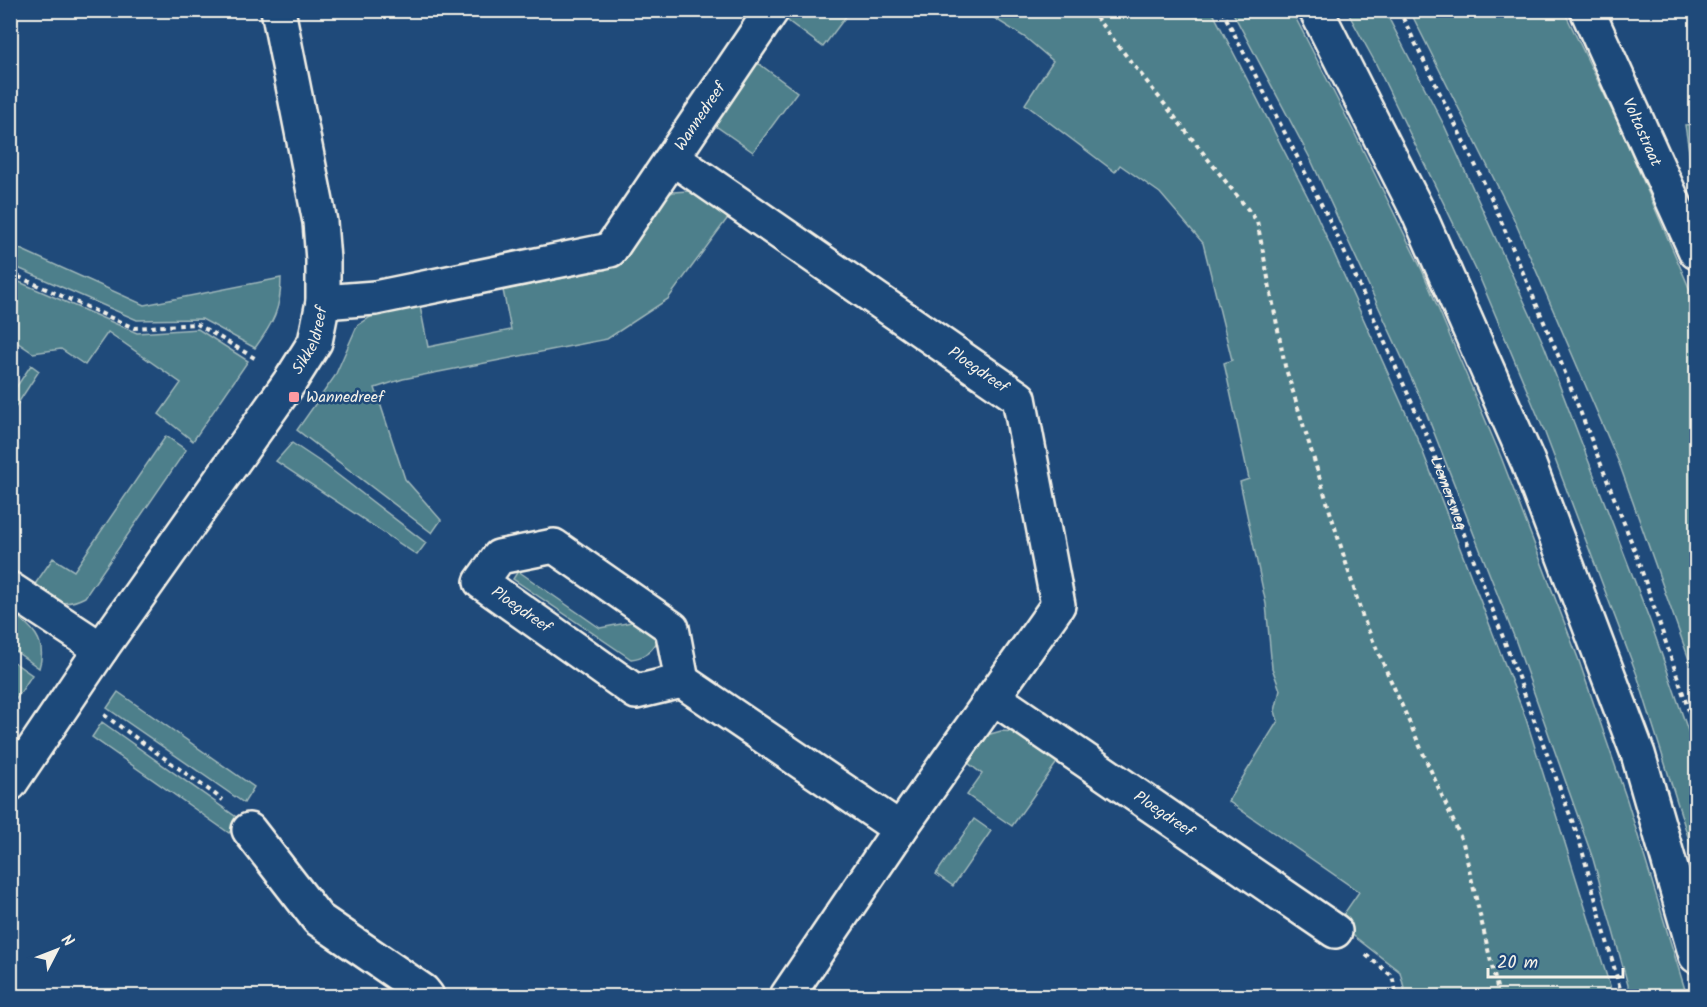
<svg xmlns="http://www.w3.org/2000/svg" width="1707" height="1007" viewBox="0 0 1707 1007" font-family="Kalam,sans-serif">
	<style>
		.green { fill: #4d7f8b; stroke: #a0b8ba; stroke-width: 1.5 }
		.lines { fill: none; stroke-linecap: round; stroke-linejoin: round }
		.minor-casing { stroke: #f4f1e8; stroke-width: 38 }
		.secondary-casing { stroke: #f4f1e8; stroke-width: 38 }
		.path { stroke: #f4f1e8; stroke-width: 4; stroke-dasharray: 4.5 4.5; stroke-linecap: butt }
		.minor { stroke: #1f4a7a; stroke-width: 33 }
		.secondary { stroke: #1f4a7a; stroke-width: 33 }
		.poi-dot { fill: #ff9aa2; stroke: #1f4a7a; stroke-width: 2 }
		.labels { text-anchor: middle; dominant-baseline: central; stroke-width: 5; stroke-linejoin: round; paint-order: stroke }
		.street-label { font-size: 16px; fill: #f4f1e8; stroke: #1f4a7a }
		.poi-label { font-size: 16px; fill: #f4f1e8; stroke: #1f4a7a; text-anchor: start }
	</style>
	<rect width="100%" height="100%" fill="#1f4a7a"/>
	<filter id="ink" filterUnits="userSpaceOnUse"><feTurbulence type="fractalNoise" baseFrequency=".0167" numOctaves="2"/><feDisplacementMap in="SourceGraphic" scale="12" xChannelSelector="R" yChannelSelector="G"/><feConvolveMatrix kernelMatrix="1 2 1 2 8 2 1 2 1" color-interpolation-filters="sRGB"/></filter>
	<g filter="url(#ink)">
		<path class="green" d="M 789,11 L 850,11 L 823,47 L 784,18 Z
			M 983,11 L 1212,11 L 1313,207 L 1419,442 L 1526,719 L 1613,996 L 1406,996 L 1400,972 L 1346,930 L 1341,918 L 1359,892 L 1228,801 L 1278,721 L 1275,711 L 1280,690 L 1272,668 L 1266,604 L 1240,482 L 1249,479 L 1224,363 L 1232,360 L 1203,243 L 1160,193 L 1120,165 L 1115,172 L 1025,104 L 1053,61 L 1026,38 Z
			M 1232,11 L 1292,11 L 1355,134 L 1422,270 L 1501,457 L 1578,658 L 1627,800 L 1687,996 L 1631,996 L 1593,859 L 1515,639 L 1420,397 L 1311,160 Z
			M 1347,11 L 1385,11 L 1445,127 L 1544,345 L 1650,621 L 1696,754 L 1696,862 L 1637,675 L 1545,433 L 1479,276 L 1375,62 Z
			M 1410,11 L 1564,11 L 1621,129 L 1696,304 L 1696,679 L 1619,463 L 1513,217 Z
			M 758,63 L 797,92 L 753,152 L 713,124 Z
			M 1696,124 L 1696,183 L 1694,184 L 1685,125 Z
			M 688,191 L 700,194 L 730,215 L 668,299 L 607,339 L 403,379 L 375,388 L 405,479 L 441,520 L 432,533 L 297,430 L 335,376 L 357,326 L 375,314 L 420,306 L 428,347 L 511,330 L 503,290 L 605,270 L 621,261 L 665,196 L 673,192 Z
			M 11,245 L 144,305 L 281,278 C 281,309 273,323 255,348 L 202,319 L 137,320 L 11,265 Z
			M 10,278 L 137,333 L 198,329 L 248,361 L 193,441 L 159,414 L 181,383 L 108,332 L 85,365 L 61,349 L 33,353 L 11,338 Z
			M 31,365 L 39,371 L 11,414 L 11,395 Z
			M 166,436 L 186,450 L 85,597 C 62,609 53,601 33,587 L 53,558 L 74,571 Z
			M 292,443 L 325,465 L 426,543 L 417,555 L 276,461 Z
			M 518,571 L 600,628 L 637,621 L 655,633 L 657,642 C 650,653 643,658 631,659 L 513,579 Z
			M 11,612 C 31,626 48,640 39,668 L 11,648 Z
			M 12,661 L 32,675 L 11,707 L 10,664 Z
			M 118,692 L 254,787 L 244,803 L 107,708 Z
			M 102,722 L 239,819 L 229,833 L 92,737 Z
			M 1001,731 L 1018,732 L 1058,761 L 1012,826 L 967,795 L 982,774 L 967,762 L 987,735 Z
			M 974,819 L 991,831 L 953,886 L 936,874 Z"/>
		<g class="lines">
			<g class="minor-casing">
				<g id="minor">
					<path id="s2" d="M 1587,10 L 1696,252"/>
					<path id="s3" d="M 674,159 L 1019,398 L 1058,605 L 900,829 L 787,996"/>
					<path id="s4" d="M 323,302 L 375,298 L 610,250 L 772,10"/>
					<path d="M 554,546 L 672,628 L 682,681 L 636,692 L 481,582 L 499,557 Z"/>
					<path d="M 10,589 L 101,649"/>
					<path d="M 682,681 L 900,829"/>
					<path id="s5" d="M 993,697 L 1335,931"/>
					<path id="s6" d="M 10,784 L 101,649 L 291,380 L 315,342 L 323,302 L 323,260 L 320,222 L 278,10"/>
					<path d="M 249,830 L 318,919 L 423,991 L 427,996"/>
				</g>
			</g>
			<g class="secondary-casing">
				<path id="secondary" d="M 1316,10 L 1418,212 L 1528,462 L 1638,754 L 1696,956"/>
			</g>
			<g class="path">
				<path d="M 1090,10 L 1257,221 L 1285,366 L 1363,618 L 1463,843 L 1499,996"/>
				<path id="s1" d="M 1222,10 L 1334,229 L 1429,441 L 1579,839 L 1622,996"/>
				<path d="M 1399,10 L 1490,195 L 1558,355 L 1635,551 L 1696,732"/>
				<path d="M 10,273 L 134,328 L 197,324 L 258,360"/>
				<path d="M 104,715 L 223,800"/>
				<path d="M 1366,955 L 1392,976 L 1397,996"/>
			</g>
			<use href="#minor" class="minor"/>
			<use href="#secondary" class="secondary"/>
		</g>
	</g>
	<rect class="poi-dot" x="288" y="391" width="12" height="12" rx="3"/>
	<g class="labels">
		<g class="street-label">
			<text stroke="none"><textPath href="#s4" startOffset="453">Wannedreef</textPath></text>
			<text stroke="none"><textPath href="#s2" startOffset="134">Voltastraat</textPath></text>
			<text stroke="none"><textPath href="#s6" startOffset="537">Sikkeldreef</textPath></text>
			<text stroke="none"><textPath href="#s3" startOffset="370">Ploegdreef</textPath></text>
			<text stroke="none"><textPath href="#s1" startOffset="534">Liemersweg</textPath></text>
			<text transform="translate(521 610) rotate(35)">Ploegdreef</text>
			<text stroke="none"><textPath href="#s5" startOffset="207">Ploegdreef</textPath></text>
		</g>
		<g class="poi-label">
			<text x="306" y="397">Wannedreef</text>
		</g>
	</g>
	<rect width="1707" height="1007" fill="none" stroke="#1f4a7a" stroke-width="36"/>
	<rect x="18" y="18" width="1671" height="971" fill="none" stroke="#f4f1e8" stroke-width="2" filter="url(#ink)"/>
	<g transform="translate(57 950) rotate(48)" stroke="#1f4a7a" stroke-width="4.5" paint-order="stroke">
	<path d="M0-4.5L10 22L0 15L-10 22Z" fill="#f4f1e8"/>
	<text y="-9" font-size="16" font-weight="bold" text-anchor="middle" fill="#f4f1e8">N</text>
	</g>
	<path d="M1488 968v9h135v-9" fill="none" stroke="#f4f1e8" stroke-width="3"/>
	<text x="1497" y="968" font-size="18" fill="#f4f1e8" stroke="#1f4a7a" stroke-width="4.5" paint-order="stroke">20 m</text>
</svg>
